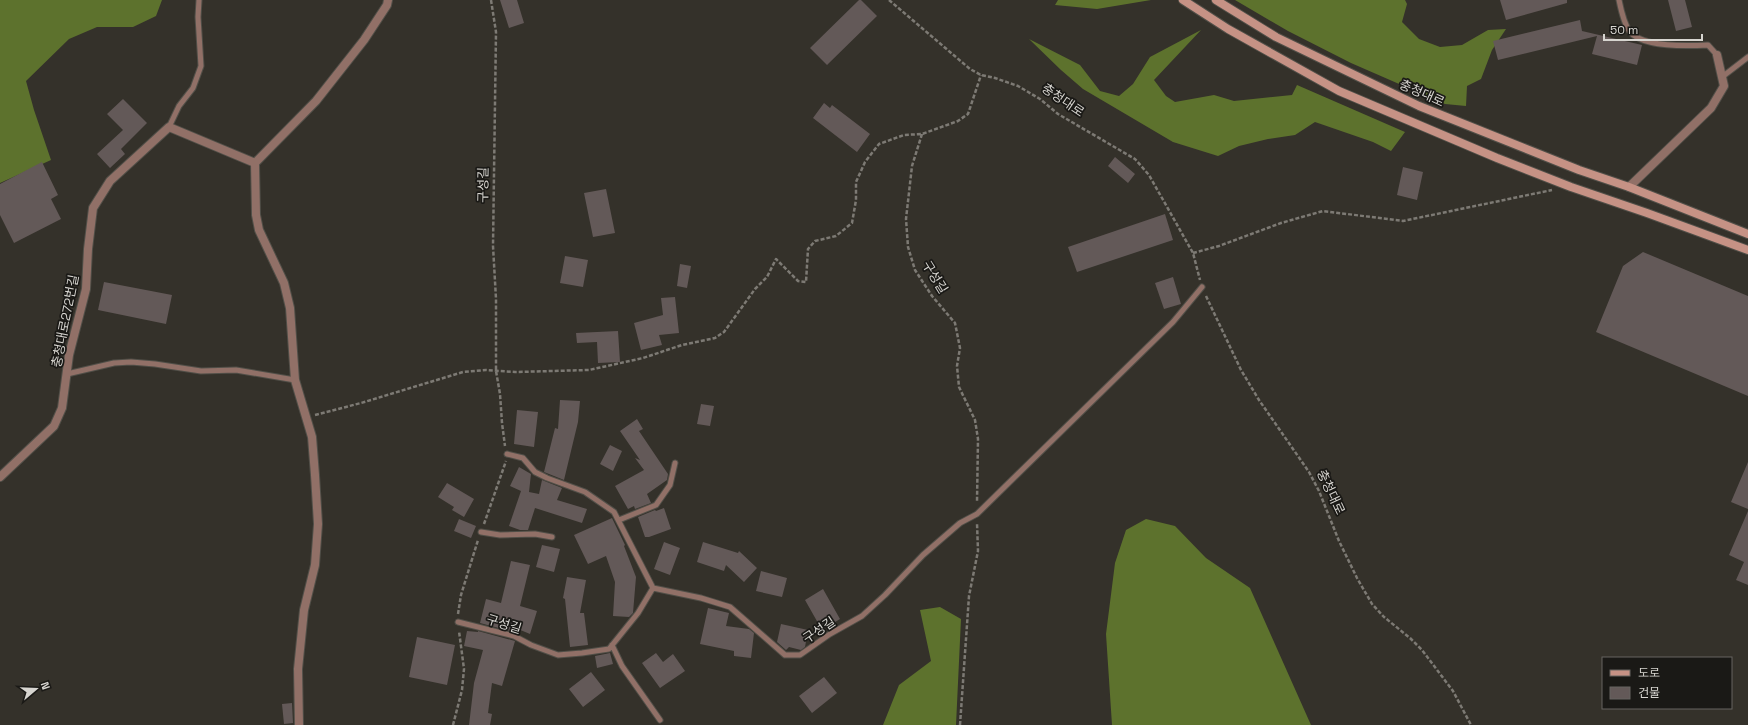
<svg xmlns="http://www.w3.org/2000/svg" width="1748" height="725" viewBox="0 0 1748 725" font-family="'Space Grotesk','Noto Sans KR',sans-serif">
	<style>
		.forest { fill: #5d722d }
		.building { fill: #635958 }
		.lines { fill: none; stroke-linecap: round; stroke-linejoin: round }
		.service-casing { stroke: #514f48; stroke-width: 7 }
		.minor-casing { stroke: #514f48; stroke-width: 10 }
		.secondary-casing { stroke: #514f48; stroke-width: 10 }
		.path { stroke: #7d7a74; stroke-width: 2.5; stroke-dasharray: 4 2; stroke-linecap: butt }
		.service { stroke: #917067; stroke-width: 5 }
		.minor { stroke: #917067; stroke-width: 8 }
		.secondary { stroke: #c69285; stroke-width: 8 }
		.labels { text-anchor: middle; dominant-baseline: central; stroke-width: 3.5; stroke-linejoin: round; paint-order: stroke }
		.street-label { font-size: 13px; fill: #d7d5d0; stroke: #1a1916 }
	</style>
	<rect width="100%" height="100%" fill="#34312a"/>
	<path class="forest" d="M 0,0 L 162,0 L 156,16 L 133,27 L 97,27 L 69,39 L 26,81 L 34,110 L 51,160 L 0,183 Z
		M 1058,0 L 1151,0 L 1097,9 L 1055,5 Z
		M 1235,0 L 1405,0 L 1407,4 L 1402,22 L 1419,39 L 1440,47 L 1462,45 L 1488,30 L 1506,29 L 1492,50 L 1481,79 L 1467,86 L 1466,106 L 1445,104 L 1351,63 L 1288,31 Z
		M 1201,30 L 1154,80 L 1166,96 L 1175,102 L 1214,95 L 1234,101 L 1292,95 L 1297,85 L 1405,132 L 1391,151 L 1373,142 L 1315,122 L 1295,135 L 1268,139 L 1239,146 L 1218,156 L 1173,142 L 1083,89 L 1061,70 L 1029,39 L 1080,65 L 1100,91 L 1119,96 L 1133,84 L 1150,57 Z
		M 1146,519 L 1175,526 L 1206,558 L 1250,588 L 1311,725 L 1112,725 L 1106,634 L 1115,563 L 1126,530 Z
		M 940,607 L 961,619 L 956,725 L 883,725 L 899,685 L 931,661 L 920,610 Z"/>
	<path class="building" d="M 500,0 L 517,0 L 524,23 L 509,28 Z
		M 859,0 L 861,0 L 877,16 L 827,65 L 810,48 Z
		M 1500,0 L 1567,0 L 1567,3 L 1506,20 Z
		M 1668,0 L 1685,0 L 1692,27 L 1676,31 Z
		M 1580,20 L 1582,31 L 1642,45 L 1637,65 L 1592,54 L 1597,36 L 1498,60 L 1493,41 Z
		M 123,99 L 147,123 L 121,149 L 125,154 L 110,168 L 97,154 L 123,130 L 107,114 Z
		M 824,103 L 830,108 L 832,105 L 870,134 L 857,152 L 813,118 Z
		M 1115,157 L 1135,174 L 1128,183 L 1108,166 Z
		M 42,162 L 58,195 L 51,199 L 61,219 L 14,243 L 0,215 L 0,184 Z
		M 1403,167 L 1423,172 L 1417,200 L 1397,195 Z
		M 606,189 L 615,233 L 593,237 L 584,193 Z
		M 1165,214 L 1173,240 L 1077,272 L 1068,247 Z
		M 1643,252 L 1748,296 L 1748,396 L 1596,332 L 1623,266 Z
		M 565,256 L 588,260 L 583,287 L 560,283 Z
		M 680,264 L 691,266 L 687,288 L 677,286 Z
		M 1173,277 L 1181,304 L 1164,309 L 1155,283 Z
		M 104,282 L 172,295 L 166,324 L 98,310 Z
		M 675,297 L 679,333 L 659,335 L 662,345 L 641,350 L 634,323 L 663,315 L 661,298 Z
		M 618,331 L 620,362 L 598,363 L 597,342 L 577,343 L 576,333 Z
		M 560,400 L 580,401 L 578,422 L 564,480 L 544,472 L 555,428 L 558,429 Z
		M 701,404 L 714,406 L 710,426 L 697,424 Z
		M 517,410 L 538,412 L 534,447 L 514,444 Z
		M 637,419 L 643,429 L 639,431 L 668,474 L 667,480 L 647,494 L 651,503 L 635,509 L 634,506 L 628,509 L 615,486 L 644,470 L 635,458 L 640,460 L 620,431 Z
		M 610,445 L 622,451 L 613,471 L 600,464 Z
		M 1748,462 L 1748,509 L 1731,502 Z
		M 519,467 L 531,474 L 529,492 L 539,494 L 542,480 L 562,488 L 557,500 L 587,509 L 582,523 L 535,508 L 528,530 L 520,530 L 509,526 L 521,491 L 510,486 Z
		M 447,483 L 474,499 L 464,517 L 452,510 L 454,507 L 438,497 Z
		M 664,508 L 671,529 L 649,537 L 645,537 L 638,517 L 655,510 L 656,511 Z
		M 1748,511 L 1748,585 L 1736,580 L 1744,562 L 1729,555 Z
		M 612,518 L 625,545 L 624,546 L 636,577 L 633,613 L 629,617 L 613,616 L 615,582 L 606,556 L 588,564 L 574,535 Z
		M 459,519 L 476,526 L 471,538 L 454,531 Z
		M 664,542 L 680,548 L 670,575 L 654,569 Z
		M 703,542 L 738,553 L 739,551 L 757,568 L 744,582 L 726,565 L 724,571 L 697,562 Z
		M 542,545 L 560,549 L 554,572 L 536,567 Z
		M 511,561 L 530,565 L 520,606 L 537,611 L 530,634 L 518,629 L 517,633 L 480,623 L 486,599 L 501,603 Z
		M 761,571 L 787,578 L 782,597 L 756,591 Z
		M 567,577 L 586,580 L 580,613 L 584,613 L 588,645 L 570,647 L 565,599 L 563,598 Z
		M 823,589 L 840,619 L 822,630 L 805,600 Z
		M 708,608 L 729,613 L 726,626 L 749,629 L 754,633 L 751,658 L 734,656 L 734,651 L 700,644 Z
		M 781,624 L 808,630 L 805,647 L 801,650 L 789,647 L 786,650 L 777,642 Z
		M 467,631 L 478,632 L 478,631 L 515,641 L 502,686 L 492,683 L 488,713 L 492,714 L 490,725 L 469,725 L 474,683 L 483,650 L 464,646 Z
		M 417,637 L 455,645 L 447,685 L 409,677 Z
		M 610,653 L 613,664 L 597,668 L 595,656 Z
		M 656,653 L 663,662 L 673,654 L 685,671 L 660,688 L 642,663 Z
		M 591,672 L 605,690 L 583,707 L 569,689 Z
		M 824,677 L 837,693 L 812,713 L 799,696 Z
		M 292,703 L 293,723 L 284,724 L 282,704 Z"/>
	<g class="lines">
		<g class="service-casing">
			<path id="service" d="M 1619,0 C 1621,10 1624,24 1630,32 C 1644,48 1689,46 1708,45 L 1717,55
				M 1722,77 L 1748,57
				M 169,127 L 179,106 L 193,88 L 201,66 L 198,17 L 199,0
				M 67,374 L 114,363 L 131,362 L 155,364 L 201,371 L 236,370 L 295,380
				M 507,454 L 523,458 L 535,472 L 547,478 L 585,492 L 614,512 L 653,588
				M 619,520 L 656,505 L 670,485 L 675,463
				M 481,532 L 500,535 L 535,534 L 552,537
				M 458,622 L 514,636 L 531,645 L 558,655 L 582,653 L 609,649 L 638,613 L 653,588 L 701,598 L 730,607 L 785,655 L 800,655 L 830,634 L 862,616 L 885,595 L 923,555 L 960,523 L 977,514 L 1173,322 L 1202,287
				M 612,645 L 622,666 L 660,720"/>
		</g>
		<g class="minor-casing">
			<path id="minor" d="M 255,163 L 256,215 L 259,230 L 284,283 L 290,308 L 295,380 L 312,437 L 315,475 L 318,524 L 315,565 L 304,610 L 298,669 L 299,725
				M 1629,187 L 1711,108 L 1724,86 L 1717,55
				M 0,477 L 54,426 L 62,408 L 69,355 L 86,289 L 88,249 L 93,208 L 110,181 L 169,127 L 255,163 L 316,101 L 364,40 L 387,5 L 388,0"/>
		</g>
		<g class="secondary-casing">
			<path id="secondary" d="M 1183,0 L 1228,29 L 1339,91 L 1497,158 L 1571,187 L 1647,213 L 1748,250
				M 1216,0 L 1276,37 L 1419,106 L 1579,170 L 1629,187 L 1748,234"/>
		</g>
		<path class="path" d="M 491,0 L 496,32 L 493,246 L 496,299 L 496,371 L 500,394 L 502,423 L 505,446
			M 889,0 L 970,69 L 981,75 L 995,78 L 1018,86 L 1040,99 L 1058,114 L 1135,159 L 1149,175 L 1193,253 L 1200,280
			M 922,134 L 912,166 L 906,219 L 908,247 L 915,270 L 932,296 L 955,323 L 960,348 L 957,366 L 959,387 L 975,420 L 978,439 L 977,502
			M 1193,253 L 1219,246 L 1281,223 L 1323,211 L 1403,221 L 1552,190
			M 1206,296 L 1241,370 L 1259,400 L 1309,472 L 1319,491 L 1339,541 L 1357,578 L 1372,604 L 1384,617 L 1410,638 L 1422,650 L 1453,691 L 1471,725
			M 315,415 L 361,403 L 463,372 L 486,370 L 515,372 L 589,370 L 643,358 L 682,345 L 715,338 L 724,332 L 755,289 L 767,277 L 776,259 L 798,281 L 806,282 L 808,249 L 815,241 L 836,236 L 852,223 L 856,200 L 856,182 L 865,162 L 879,144 L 904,135 L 922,134 L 958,121 L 968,114 L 981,75
			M 484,524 L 506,461
			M 458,614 L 461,595 L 478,540
			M 453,725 L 462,690 L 464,669 L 459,631
			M 960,725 L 969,596 L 978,551 L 977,523"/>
		<use href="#service" class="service"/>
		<use href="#minor" class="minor"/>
		<use href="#secondary" class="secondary"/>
	</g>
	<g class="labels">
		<g class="street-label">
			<text transform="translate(1422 93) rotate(24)">충청대로</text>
			<text transform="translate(1063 100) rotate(34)">충청대로</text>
			<text transform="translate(483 185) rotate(-89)">구성길</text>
			<text transform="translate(935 277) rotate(58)">구성길</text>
			<text transform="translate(65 321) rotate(-79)">충청대로272번길</text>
			<text transform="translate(1331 492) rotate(65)">충청대로</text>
			<text transform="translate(504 624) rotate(17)">구성길</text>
			<text transform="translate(819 630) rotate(-34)">구성길</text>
		</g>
	</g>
	<rect x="1602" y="657" width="130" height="52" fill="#1a1916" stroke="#666460"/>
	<rect x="1610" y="670" width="20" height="6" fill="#c69285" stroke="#666460"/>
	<text x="1638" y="677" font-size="12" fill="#d7d5d0">도로</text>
	<rect x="1610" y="687" width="20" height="12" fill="#635958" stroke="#666460"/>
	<text x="1638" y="697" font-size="12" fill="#d7d5d0">건물</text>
	<g transform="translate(36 689) rotate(71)" stroke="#1a1916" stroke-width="3" paint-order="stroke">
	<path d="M0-3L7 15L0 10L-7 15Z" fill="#d7d5d0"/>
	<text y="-6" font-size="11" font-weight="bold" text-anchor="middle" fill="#d7d5d0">N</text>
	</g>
	<path d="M1604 34v6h98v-6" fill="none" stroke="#d7d5d0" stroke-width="2"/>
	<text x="1610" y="34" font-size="12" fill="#d7d5d0" stroke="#1a1916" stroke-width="3" paint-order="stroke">50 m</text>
</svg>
